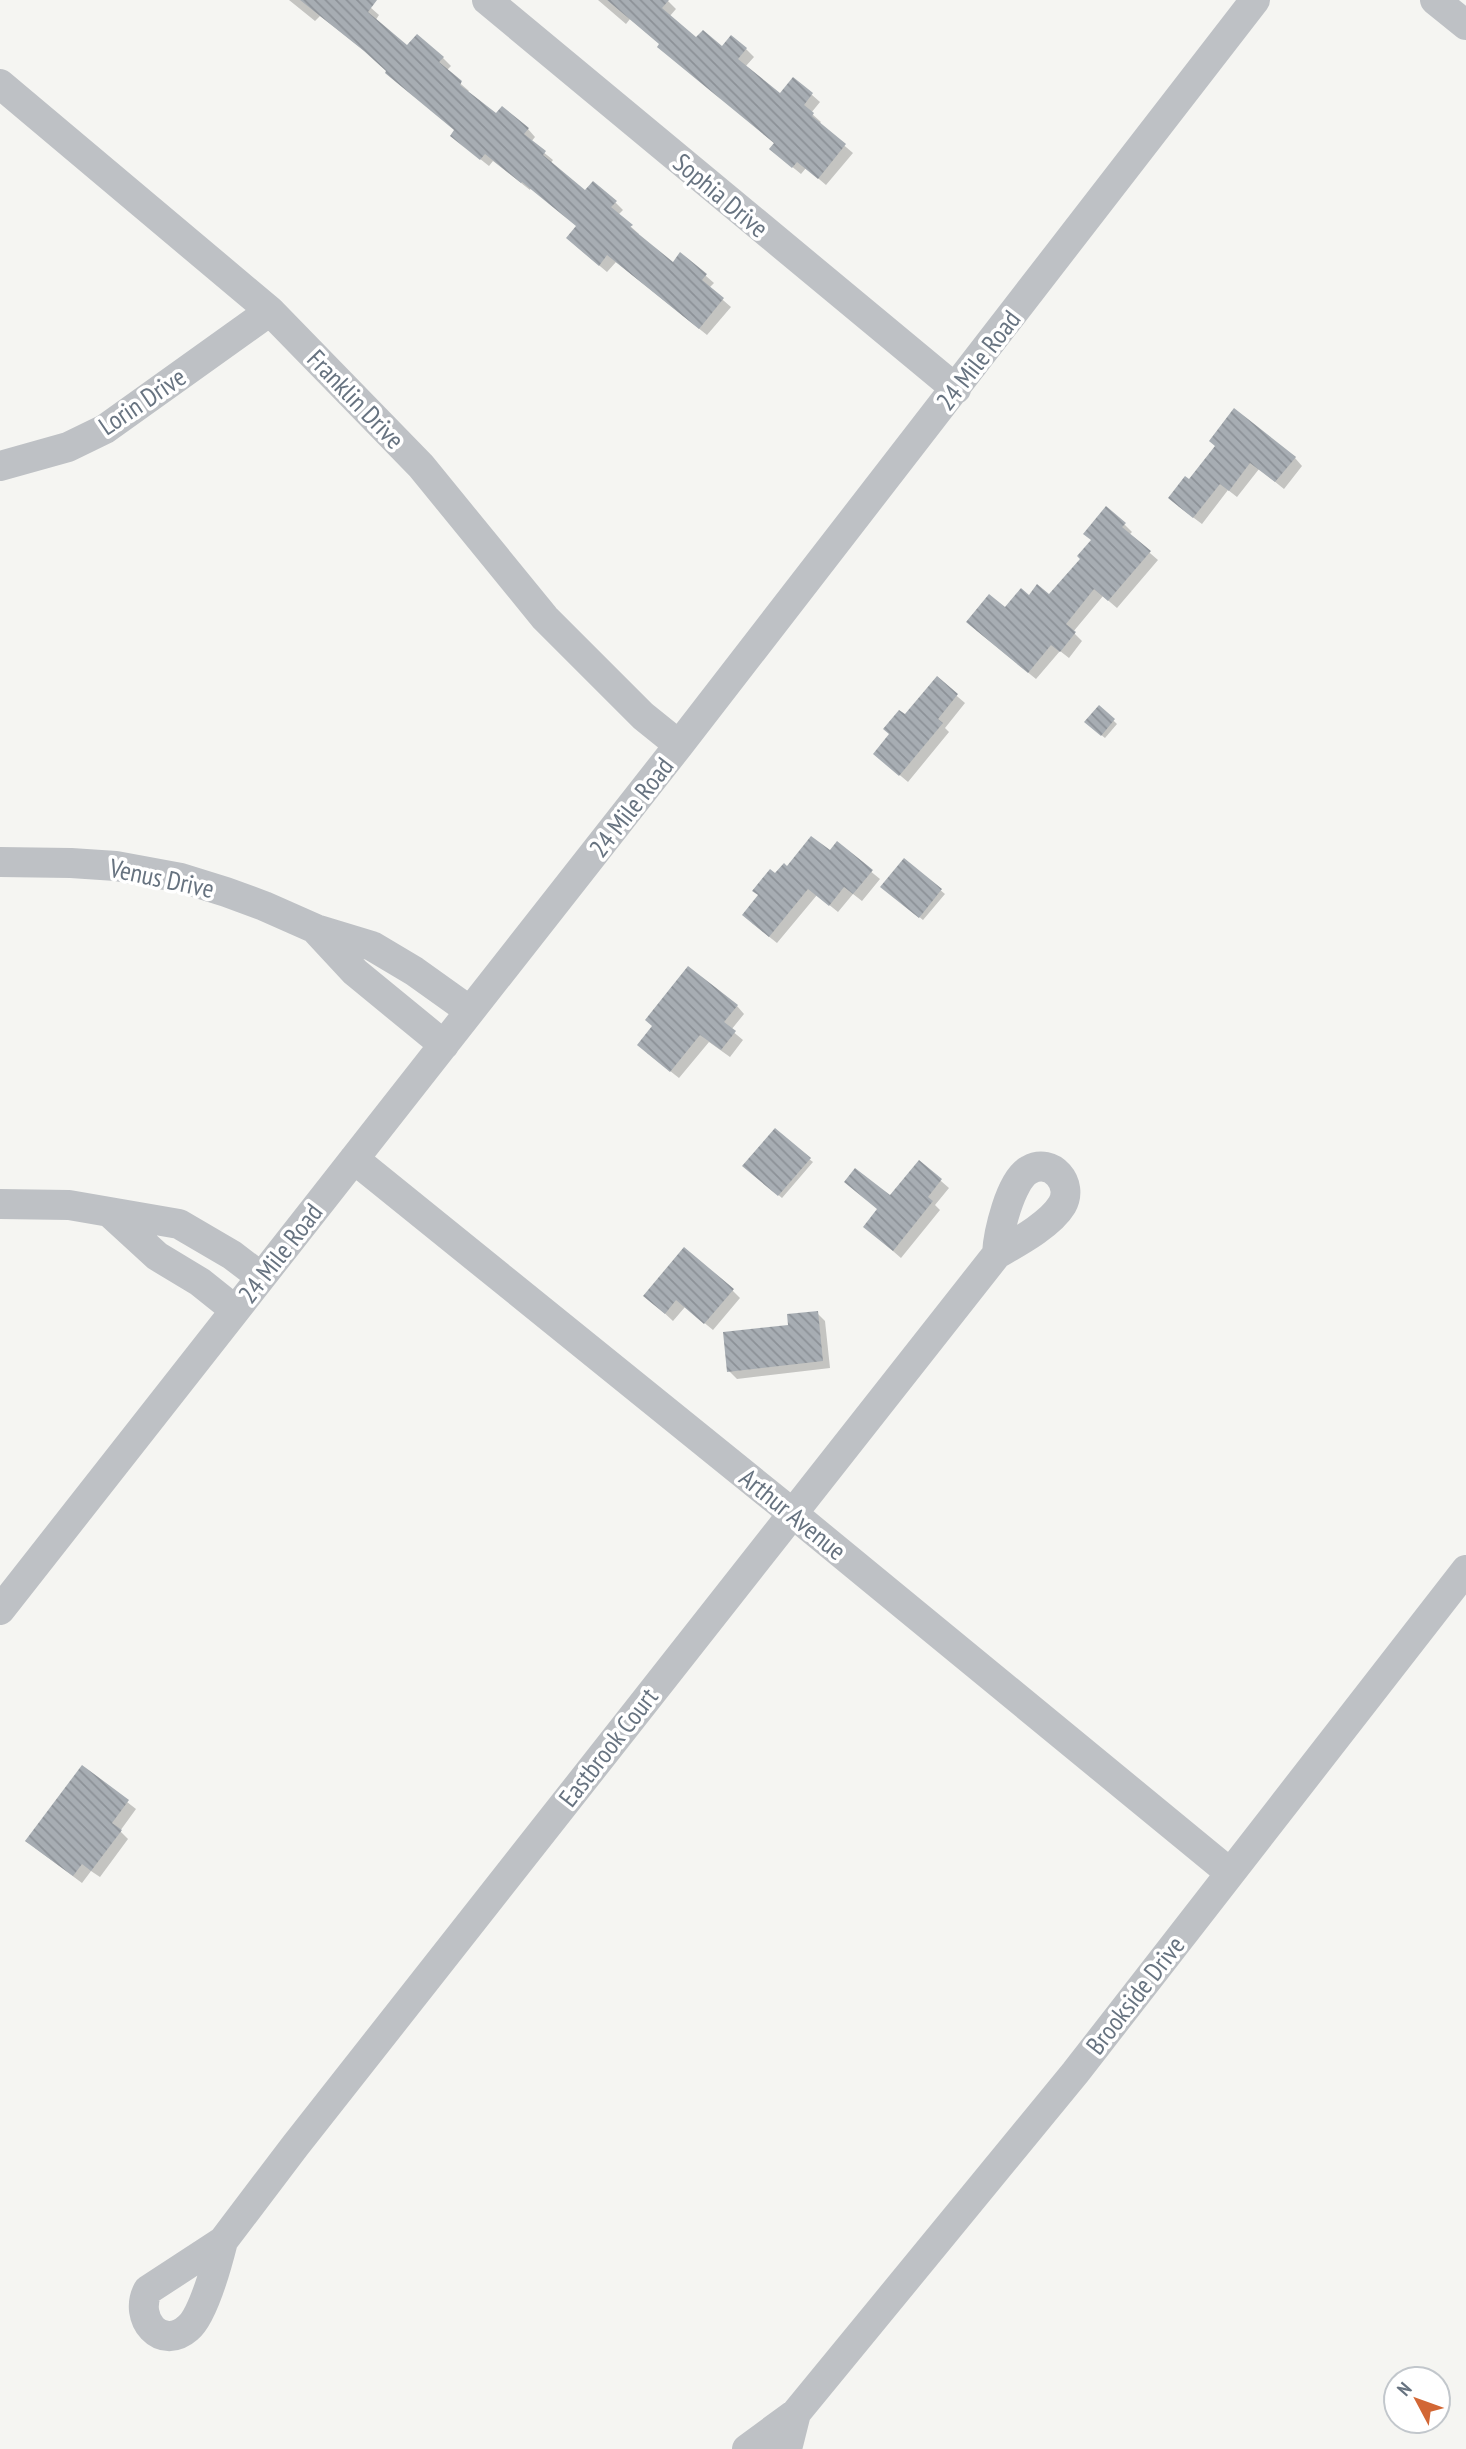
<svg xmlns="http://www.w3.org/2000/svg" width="1466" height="2449" viewBox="0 0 1466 2449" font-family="'PT Sans Narrow',sans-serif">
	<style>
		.shadow { fill: #0003 }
		.building { fill: url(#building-back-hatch) }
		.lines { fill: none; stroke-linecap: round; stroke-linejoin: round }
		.minor { stroke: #bec1c5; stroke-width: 30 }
		.labels { text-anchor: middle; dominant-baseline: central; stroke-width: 7; stroke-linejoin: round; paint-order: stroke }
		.street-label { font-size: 26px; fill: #677380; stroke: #fff }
	</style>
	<defs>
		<pattern id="building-back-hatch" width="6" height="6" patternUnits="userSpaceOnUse" patternTransform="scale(1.75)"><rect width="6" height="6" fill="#a7adb3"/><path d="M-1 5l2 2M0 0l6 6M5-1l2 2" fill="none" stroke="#8c9197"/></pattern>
	</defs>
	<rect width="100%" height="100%" fill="#f5f5f2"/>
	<path class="shadow" d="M 289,0 L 362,0 L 379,15 L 375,21 L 407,48 L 443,58 L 451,66 L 446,71 L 469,91 L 467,93 L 497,116 L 528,129 L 535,137 L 531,142 L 553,160 L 550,164 L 585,192 L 615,202 L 623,210 L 618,215 L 639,234 L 638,235 L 673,264 L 680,255 L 706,276 L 714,283 L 709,288 L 731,307 L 707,335 L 616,262 L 607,272 L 576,246 L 578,227 L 531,188 L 530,190 L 493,161 L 489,166 L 460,143 L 456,131 L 374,58 L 320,16 L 315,21 Z
		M 598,0 L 667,0 L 676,9 L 669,17 L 697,40 L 722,49 L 746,49 L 754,57 L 745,67 L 780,96 L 794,79 L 820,102 L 811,113 L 821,122 L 819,124 L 853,153 L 826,185 L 806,168 L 801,174 L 779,156 L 775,144 L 661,45 L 630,19 L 626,24 Z
		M 1217,446 L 1295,458 L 1302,466 L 1284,489 L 1259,469 L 1237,497 L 1228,490 L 1202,524 L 1178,506 L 1189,481 Z
		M 1124,524 L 1132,532 L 1129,535 L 1158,560 L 1117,608 L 1103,596 L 1073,632 L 1082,641 L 1069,658 L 1060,651 L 1036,679 L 976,630 L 1006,609 L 1029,597 L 1050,596 Z
		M 937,679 L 965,703 L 945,728 L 949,732 L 908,782 L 883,761 L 905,717 Z
		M 1099,707 L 1117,724 L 1105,738 L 1090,726 Z
		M 837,844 L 880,879 L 862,901 L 853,894 L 838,912 L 817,895 L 777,943 L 752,923 L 775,876 L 787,868 L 830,853 Z
		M 904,860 L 945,894 L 923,920 L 886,890 Z
		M 737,1006 L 744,1014 L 731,1030 L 743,1040 L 730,1057 L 709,1042 L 679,1078 L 647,1053 Z
		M 809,1159 L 813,1162 L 782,1198 L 745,1166 Z
		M 919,1162 L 949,1188 L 935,1205 L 940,1210 L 901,1258 L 865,1227 Z
		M 732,1290 L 740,1298 L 713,1330 L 685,1307 L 673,1321 L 646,1296 Z
		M 817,1313 L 825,1321 L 830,1368 L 737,1379 L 729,1371 L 790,1327 Z
		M 82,1767 L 136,1809 L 120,1831 L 128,1839 L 100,1877 L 91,1871 L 82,1883 L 35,1848 Z"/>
	<path class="building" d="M 300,0 L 377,0 L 368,12 L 407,45 L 417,34 L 444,57 L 439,62 L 462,81 L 460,85 L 496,113 L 502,106 L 529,128 L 524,134 L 546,151 L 543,155 L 585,190 L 593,181 L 617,201 L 611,207 L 633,225 L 630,227 L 673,262 L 680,252 L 707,274 L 702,280 L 724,298 L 699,329 L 607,255 L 599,266 L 566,238 L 576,226 L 522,182 L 521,183 L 485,154 L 480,160 L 450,136 L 454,130 L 385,73 L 386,71 L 364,51 Z
		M 607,0 L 669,0 L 662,8 L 696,37 L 703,30 L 722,46 L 731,35 L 747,48 L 738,59 L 780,93 L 793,77 L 813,93 L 804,105 L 814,113 L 812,116 L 846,144 L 818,179 L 797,162 L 792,168 L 769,149 L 774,143 L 657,47 L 659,44 Z
		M 1234,408 L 1296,457 L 1275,482 L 1250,463 L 1229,491 L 1220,484 L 1193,518 L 1168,498 L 1185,476 L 1189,479 L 1215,446 L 1209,441 Z
		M 1106,506 L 1126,523 L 1122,527 L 1151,551 L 1108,601 L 1094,589 L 1066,624 L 1076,632 L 1060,652 L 1051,645 L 1028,673 L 966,622 L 989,594 L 1005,607 L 1021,588 L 1029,595 L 1037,584 L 1049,594 L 1080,559 L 1077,556 L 1091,540 L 1083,534 Z
		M 937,676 L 958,694 L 938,719 L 943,723 L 899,776 L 873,754 L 889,734 L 883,729 L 899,710 L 905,714 Z
		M 1099,705 L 1115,719 L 1101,736 L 1084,722 Z
		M 811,836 L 830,850 L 837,841 L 873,870 L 853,894 L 844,887 L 829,906 L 808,889 L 769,937 L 742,915 L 758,895 L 752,891 L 770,869 L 775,873 L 784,863 L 787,866 Z
		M 904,858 L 942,889 L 919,918 L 880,887 Z
		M 688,966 L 738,1005 L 724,1022 L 736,1031 L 721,1050 L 700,1035 L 670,1072 L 637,1045 L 652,1026 L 645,1020 Z
		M 775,1128 L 811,1158 L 778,1196 L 742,1166 Z
		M 919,1160 L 942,1179 L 928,1197 L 933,1201 L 893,1251 L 863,1227 L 877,1209 L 844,1182 L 855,1168 L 890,1195 Z
		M 684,1247 L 734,1289 L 704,1324 L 676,1300 L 665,1314 L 643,1296 Z
		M 818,1311 L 823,1361 L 727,1372 L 723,1332 L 788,1325 L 787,1314 Z
		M 82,1765 L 129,1800 L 112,1823 L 122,1830 L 91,1871 L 82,1864 L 73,1876 L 25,1841 Z"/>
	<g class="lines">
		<path class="minor" d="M 487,0 L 956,389
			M 1435,0 L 1466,25
			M 0,84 L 270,311 L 421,466 L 545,618 L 643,716 L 679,745
			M 0,466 L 68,447 L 105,429 L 270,311
			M 0,862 L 71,863 L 116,866 L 181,878 L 226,892 L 264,906 L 316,929 L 372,946 L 414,971 L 470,1011
			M 316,930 L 355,972 L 444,1045
			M 354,1159 L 792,1513 L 1229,1872
			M 0,1204 L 69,1205 L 179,1224 L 232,1255 L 261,1277
			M 109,1212 L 157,1256 L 200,1282 L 235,1310
			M 0,1610 L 679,745 L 1255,0
			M 223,2241 C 218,2261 203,2316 188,2328 C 161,2352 133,2318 148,2290 L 223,2241 L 295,2146 L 997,1254 C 1016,1243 1050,1225 1062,1205 C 1074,1184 1052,1157 1029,1170 C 1010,1180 998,1234 997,1254
			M 796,2413 L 1075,2073 L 1466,1570
			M 747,2449 L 796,2413 L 787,2449"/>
	</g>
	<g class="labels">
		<g class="street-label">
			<text transform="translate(721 195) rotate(40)">Sophia Drive</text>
			<text transform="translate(978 360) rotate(-52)">24 Mile Road</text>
			<text transform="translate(356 399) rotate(46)">Franklin Drive</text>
			<text transform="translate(142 401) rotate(-34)">Lorin Drive</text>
			<text transform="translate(631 807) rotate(-52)">24 Mile Road</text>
			<text transform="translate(162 878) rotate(12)">Venus Drive</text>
			<text transform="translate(280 1253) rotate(-52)">24 Mile Road</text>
			<text transform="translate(793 1514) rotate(39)">Arthur Avenue</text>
			<text transform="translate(608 1747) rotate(-52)">Eastbrook Court</text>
			<text transform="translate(1135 1995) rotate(-52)">Brookside Drive</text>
		</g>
	</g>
	<g transform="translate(1417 2400) rotate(311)"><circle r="33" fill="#ffffff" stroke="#c2c7cc" stroke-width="2"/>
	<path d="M0-5L12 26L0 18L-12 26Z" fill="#d26735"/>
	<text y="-10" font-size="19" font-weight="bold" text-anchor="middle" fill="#677380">N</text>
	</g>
</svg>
